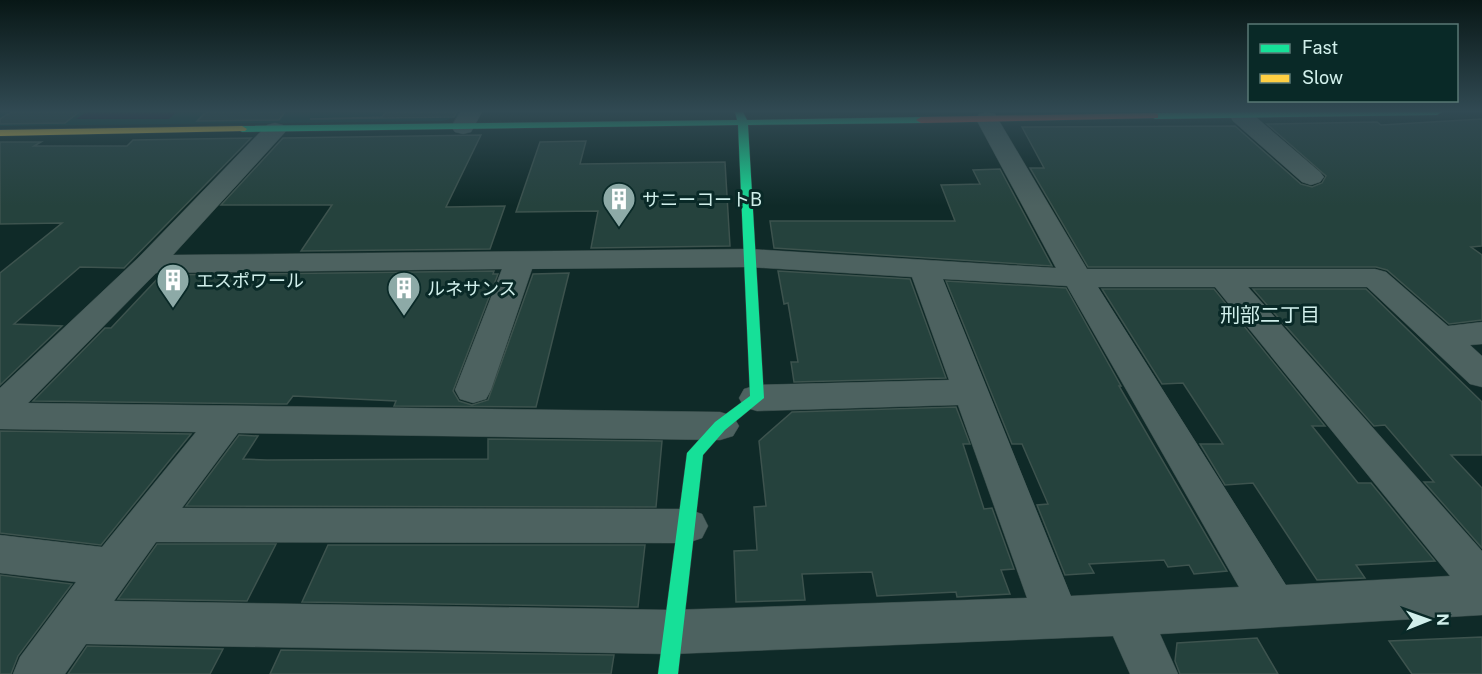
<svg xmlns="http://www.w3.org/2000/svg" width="1482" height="674" viewBox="0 0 1482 674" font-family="'Public Sans','Noto Sans JP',sans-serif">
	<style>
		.built { fill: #053e3a }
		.water { fill: #220a35 }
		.building { fill: #25423d; stroke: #3d534e; stroke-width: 1.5 }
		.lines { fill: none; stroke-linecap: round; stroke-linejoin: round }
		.street-casing { stroke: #334745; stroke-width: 1 }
		.fast-casing { stroke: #334745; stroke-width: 1 }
		.slow-casing { stroke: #334745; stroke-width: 1 }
		.jam-casing { stroke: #334745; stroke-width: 1 }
		.street { fill: #4d6260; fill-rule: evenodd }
		.fast { fill: #16e098; fill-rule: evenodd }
		.slow { fill: #ffcf43; fill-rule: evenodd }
		.jam { fill: #f24e42; fill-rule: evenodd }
		.labels { text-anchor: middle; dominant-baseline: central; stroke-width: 6; stroke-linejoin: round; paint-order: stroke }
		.poi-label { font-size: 18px; fill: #d1efeb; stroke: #092927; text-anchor: start }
		.neighbourhood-label { font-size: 20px; fill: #d1efeb; stroke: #092927 }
	</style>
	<rect width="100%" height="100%" fill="#0f2a28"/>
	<path class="built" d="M 0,112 L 460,112 L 457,117 L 442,121 L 0,126 Z"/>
	<path class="water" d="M 86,112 L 177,112 L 169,119 L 76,119 Z"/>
	<path class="building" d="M 11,112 L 79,112 L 65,123 L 0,124 L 0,119 Z
		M 206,112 L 285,112 L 279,120 L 197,121 Z
		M 386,112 L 457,112 L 454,117 L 310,119 L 382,117 Z
		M 1482,119 L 1482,246 L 1471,247 L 1482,255 L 1482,320 L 1449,324 L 1387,270 L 1376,267 L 1088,267 L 1030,168 L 1044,168 L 1022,127 L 1235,126 L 1301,184 L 1312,187 L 1322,183 L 1326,176 L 1267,124 L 1377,122 L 1381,125 Z
		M 481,135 L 446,207 L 505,206 L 490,249 L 301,251 L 332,205 L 221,205 L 283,138 Z
		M 251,138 L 124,268 L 80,267 L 14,324 L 62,326 L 0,385 L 0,273 L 62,223 L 0,224 L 0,142 L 41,142 L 34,146 L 127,146 L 133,140 Z
		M 586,141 L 580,164 L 725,162 L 730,246 L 591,248 L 598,211 L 516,212 L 540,142 Z
		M 1000,169 L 1052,266 L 774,248 L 770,221 L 955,221 L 941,185 L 980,184 L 973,170 Z
		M 494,271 L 493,274 L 498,274 L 453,391 L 459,401 L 472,405 L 488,400 L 533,274 L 569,273 L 536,407 L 394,406 L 396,401 L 293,396 L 287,404 L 279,404 L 33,401 L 105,328 L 111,328 L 161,275 Z
		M 778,271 L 910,279 L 946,378 L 794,382 L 791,362 L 798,362 L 788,303 L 784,304 Z
		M 946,281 L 1066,288 L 1121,386 L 1119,386 L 1227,571 L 1194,574 L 1189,565 L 1168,567 L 1164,560 L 1089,564 L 1094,573 L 1065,575 L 1037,505 L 1048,504 L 1022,444 L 1012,444 Z
		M 1102,289 L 1214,289 L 1325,426 L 1312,426 L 1358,483 L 1371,483 L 1435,561 L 1356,565 L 1365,578 L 1317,580 L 1253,483 L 1225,485 L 1200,444 L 1223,444 L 1183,383 L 1162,384 Z
		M 1253,289 L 1366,289 L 1482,402 L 1482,455 L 1451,455 L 1482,488 L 1482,548 L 1424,482 L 1434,482 L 1385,425 L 1374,426 Z
		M 956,407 L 970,444 L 963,444 L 984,509 L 992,508 L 1014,569 L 1001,570 L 1010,594 L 957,597 L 956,592 L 877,596 L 872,572 L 802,574 L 805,600 L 736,602 L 734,551 L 757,550 L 754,507 L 766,506 L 759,441 L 792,412 Z
		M 0,431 L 191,434 L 101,545 L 0,533 Z
		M 239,435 L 258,436 L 243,459 L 267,460 L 488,459 L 488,439 L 662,441 L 656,507 L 186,506 Z
		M 157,544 L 276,544 L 247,601 L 118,599 Z
		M 328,545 L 645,545 L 638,607 L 302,602 Z
		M 0,575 L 72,584 L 18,656 L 11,674 L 0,674 Z
		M 1482,637 L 1482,674 L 1412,674 L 1389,641 Z
		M 1257,638 L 1278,674 L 1180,674 L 1175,661 L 1177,643 Z
		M 87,646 L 223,649 L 210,674 L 68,674 Z
		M 281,650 L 614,655 L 611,674 L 270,674 Z"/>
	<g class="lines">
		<g class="street-casing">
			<path id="street" d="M 460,112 L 482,112 L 471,132 L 463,134 L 455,132 L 451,127 Z
				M 987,112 L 995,114 L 998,119 L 1087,269 L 1375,269 L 1386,272 L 1448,326 L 1482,322 L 1482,344 L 1470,345 L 1482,356 L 1482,387 L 1470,384 L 1367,287 L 1248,287 L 1482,551 L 1482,615 L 1160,634 L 1178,674 L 1130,674 L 1113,636 L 672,654 L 86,644 L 65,674 L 13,674 L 20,657 L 76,582 L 0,573 L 0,535 L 102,547 L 196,432 L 0,429 L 0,388 L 138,258 L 267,125 L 275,123 L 283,125 L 287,130 L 173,255 L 749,249 L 1056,268 L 976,119 L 979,114 ZM 749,267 L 912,277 L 949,380 L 757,385 L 744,389 L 739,398 L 744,407 L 757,411 L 958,405 L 1027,598 L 672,610 L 114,601 L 156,542 L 687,543 L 702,538 L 708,526 L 702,514 L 687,509 L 182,508 L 238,433 L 720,440 L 733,436 L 739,426 L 733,416 L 720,412 L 28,403 L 156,273 L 502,269 L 455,390 L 460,399 L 473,403 L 486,399 L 491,390 L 532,269 ZM 943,279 L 1067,286 L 1239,587 L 1071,596 ZM 1098,287 L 1215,287 L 1450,576 L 1286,585 Z
				M 1233,112 L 1250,112 L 1320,172 L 1324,177 L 1320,182 L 1311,185 L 1302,182 L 1233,121 L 1230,116 Z"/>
		</g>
		<g class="fast-casing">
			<path id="fast" d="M 735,112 L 743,112 L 747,120 L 921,117 L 926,120 L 921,123 L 748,125 L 764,398 L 725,430 L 703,455 L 678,674 L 658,674 L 687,453 L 715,422 L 750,396 L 738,125 L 242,132 L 237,129 L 242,126 L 737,120 Z
				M 1251,112 L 1442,112 L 1437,115 L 1155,119 L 1150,116 L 1155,113 Z"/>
		</g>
		<g class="slow-casing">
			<path id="slow" d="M 242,126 L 247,129 L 245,131 L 0,136 L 0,130 Z"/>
		</g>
		<g class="jam-casing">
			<path id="jam" d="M 1155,113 L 1158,114 L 1158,118 L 921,123 L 916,120 L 921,117 Z"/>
		</g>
		<use href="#street" class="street"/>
		<use href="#fast" class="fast"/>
		<use href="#slow" class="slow"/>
		<use href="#jam" class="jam"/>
	</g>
	<linearGradient id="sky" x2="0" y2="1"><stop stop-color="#081716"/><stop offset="0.54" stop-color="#314a53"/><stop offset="1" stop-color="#314a53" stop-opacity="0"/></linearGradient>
	<rect width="1482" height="206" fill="url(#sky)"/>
	<defs>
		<g id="building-pin" transform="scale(1.725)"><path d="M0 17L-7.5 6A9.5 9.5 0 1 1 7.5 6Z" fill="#8daaa7" stroke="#092927"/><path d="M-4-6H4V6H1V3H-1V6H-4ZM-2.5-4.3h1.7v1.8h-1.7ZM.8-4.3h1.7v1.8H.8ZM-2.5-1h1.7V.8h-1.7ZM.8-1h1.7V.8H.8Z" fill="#fff"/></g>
	</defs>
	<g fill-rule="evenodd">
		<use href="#building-pin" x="619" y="199"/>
		<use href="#building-pin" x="173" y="280"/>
		<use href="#building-pin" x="404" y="288"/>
	</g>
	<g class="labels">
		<g class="poi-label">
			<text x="642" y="199">サニーコートB</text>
			<text x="196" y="280">エスポワール</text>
			<text x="427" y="288">ルネサンス</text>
		</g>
		<g class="neighbourhood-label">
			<text x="1270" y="315">刑部二丁目</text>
		</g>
	</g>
	<rect x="1248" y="24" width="210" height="78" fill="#092927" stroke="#597875" stroke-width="1.5"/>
	<rect x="1260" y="44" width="30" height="9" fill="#16e098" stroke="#597875" stroke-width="1.5"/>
	<text x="1302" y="54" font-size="18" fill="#d1efeb">Fast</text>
	<rect x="1260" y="74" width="30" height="9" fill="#ffcf43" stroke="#597875" stroke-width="1.5"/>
	<text x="1302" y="84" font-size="18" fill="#d1efeb">Slow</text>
	<g transform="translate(1428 620) rotate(89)" stroke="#092927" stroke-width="4.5" paint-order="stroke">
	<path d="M0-4.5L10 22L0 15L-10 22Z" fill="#d1efeb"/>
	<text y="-9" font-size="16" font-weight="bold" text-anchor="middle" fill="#d1efeb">N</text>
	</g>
</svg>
